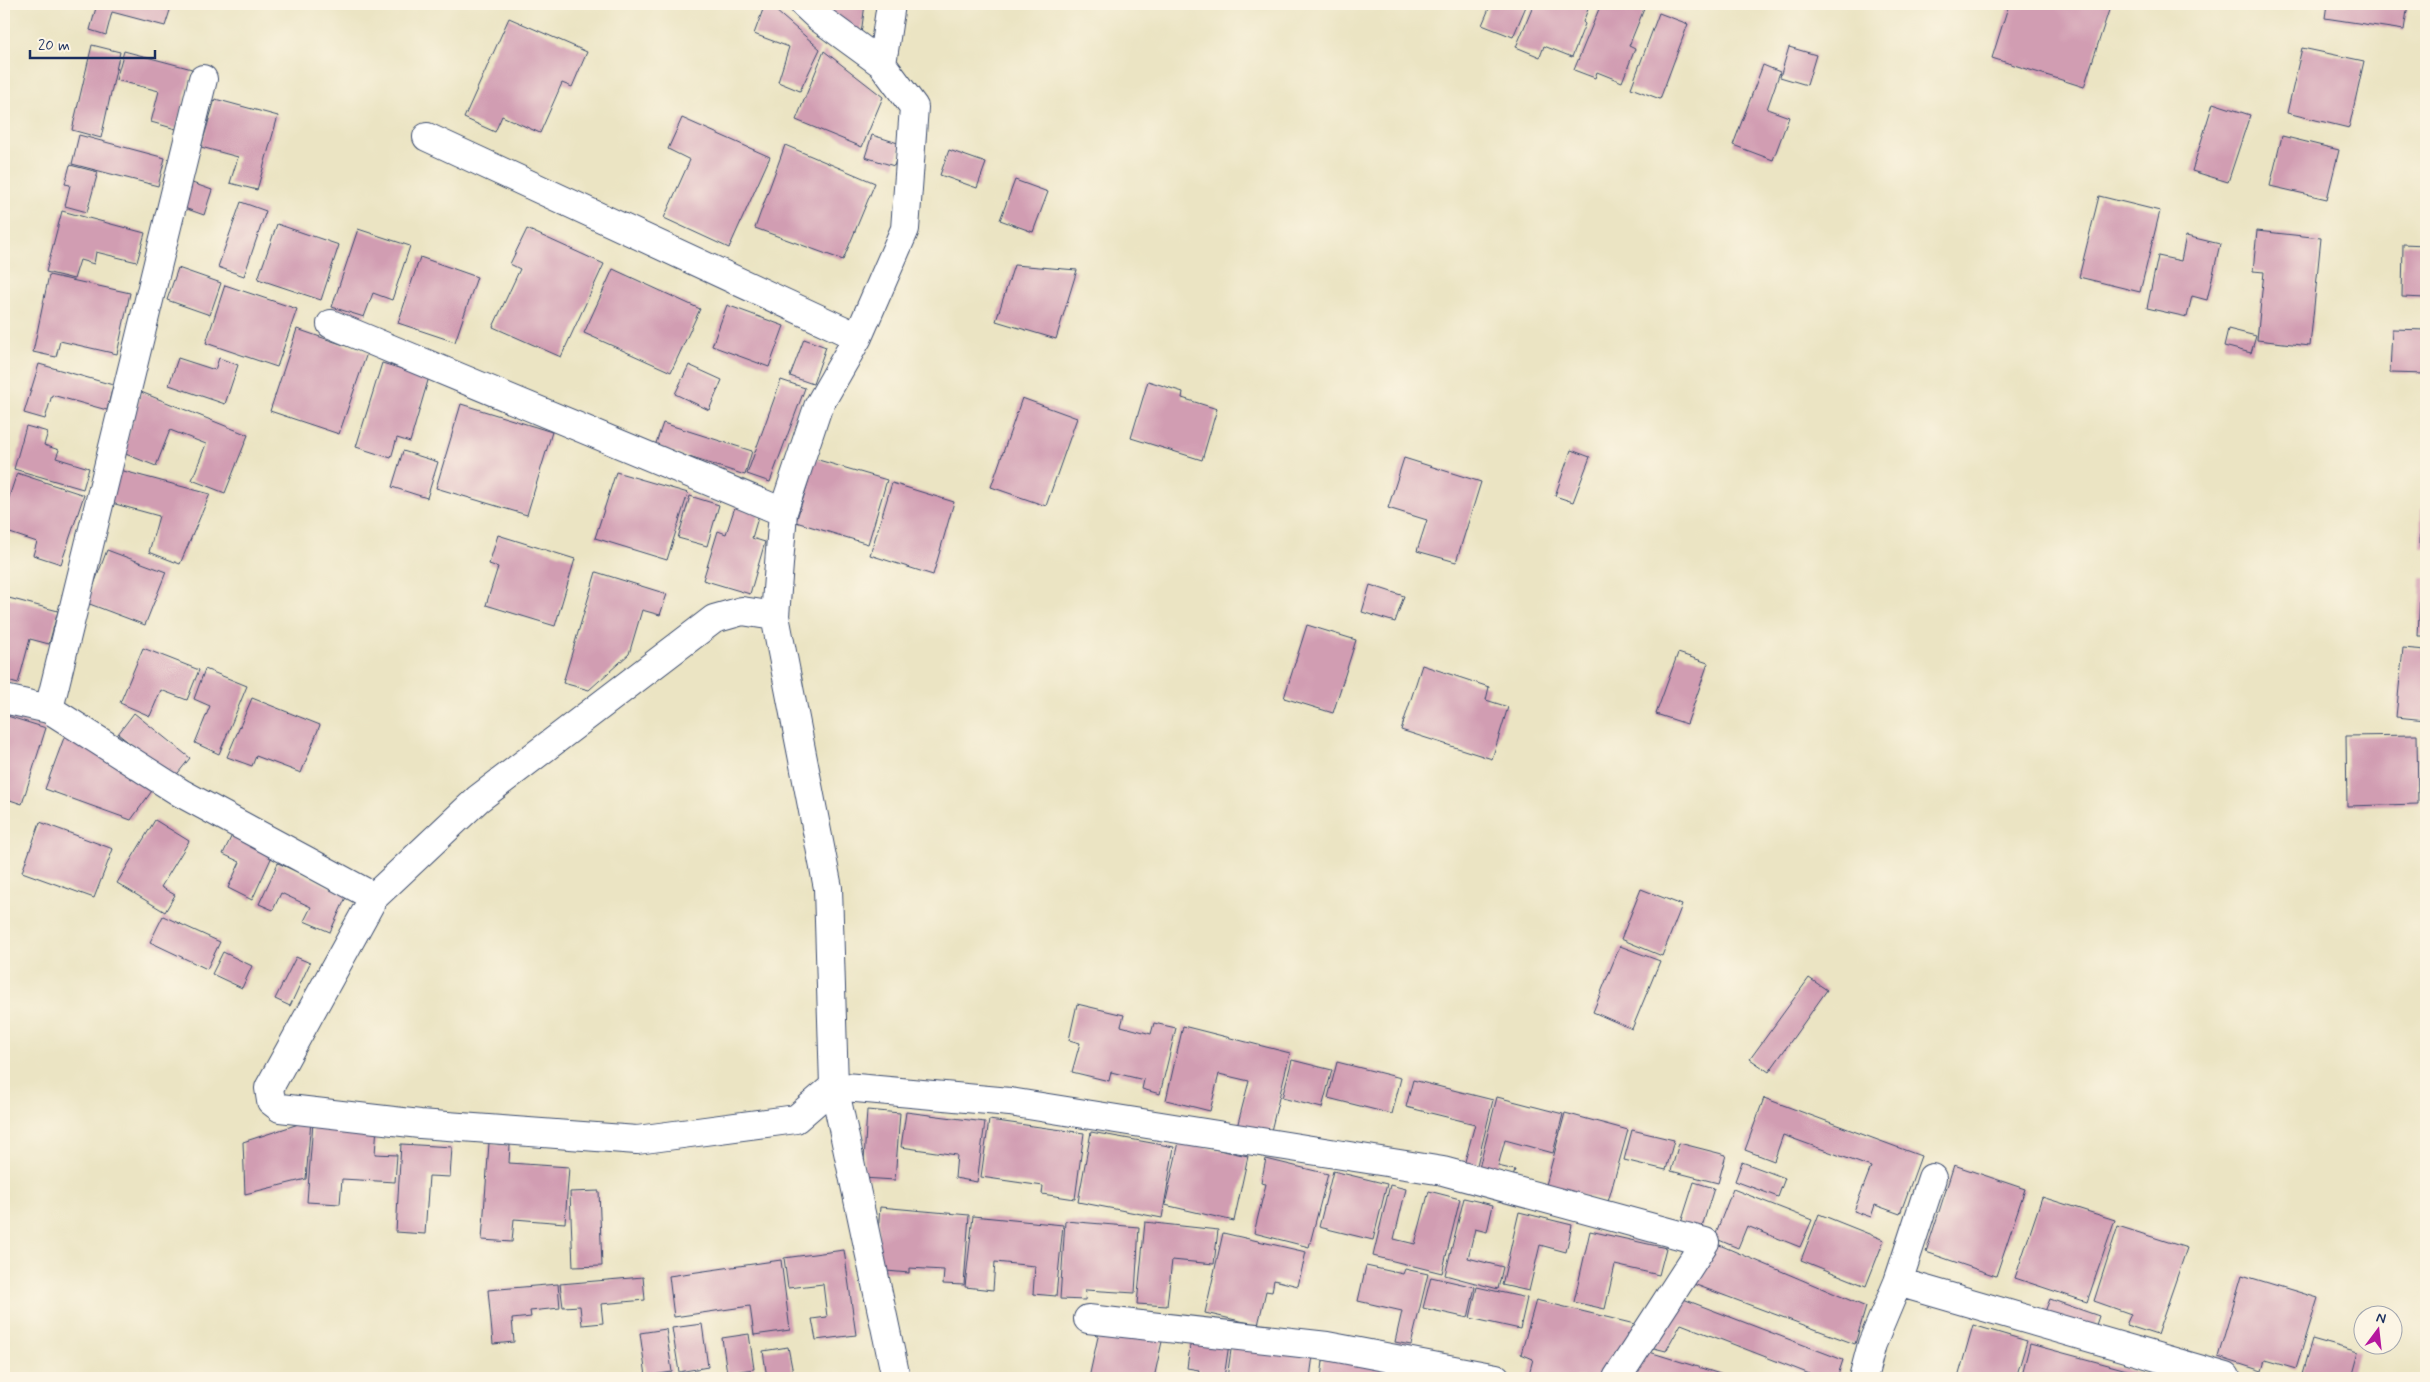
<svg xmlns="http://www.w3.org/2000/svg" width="2430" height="1382" viewBox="0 0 2430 1382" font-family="Mynerve,sans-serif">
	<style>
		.building { fill: #d19db2 }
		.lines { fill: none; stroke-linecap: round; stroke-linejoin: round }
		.minor-casing { stroke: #3a4a6d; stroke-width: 30 }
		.minor { stroke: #fff; stroke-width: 28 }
	</style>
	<rect width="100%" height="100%" fill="#fcf5e5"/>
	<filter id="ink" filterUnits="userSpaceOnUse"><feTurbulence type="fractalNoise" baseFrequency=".02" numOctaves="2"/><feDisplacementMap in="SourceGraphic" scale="10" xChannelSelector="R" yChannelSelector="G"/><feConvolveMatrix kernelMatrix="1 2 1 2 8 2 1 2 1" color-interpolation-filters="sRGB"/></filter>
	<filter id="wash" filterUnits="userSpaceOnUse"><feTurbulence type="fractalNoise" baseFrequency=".0096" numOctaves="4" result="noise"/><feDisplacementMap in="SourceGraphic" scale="20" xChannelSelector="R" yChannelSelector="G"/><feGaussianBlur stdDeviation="1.12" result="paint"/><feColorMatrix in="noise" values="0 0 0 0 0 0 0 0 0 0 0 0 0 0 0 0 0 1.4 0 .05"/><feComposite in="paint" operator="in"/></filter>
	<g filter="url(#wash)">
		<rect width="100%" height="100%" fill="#ebe4c3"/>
		<g id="blocks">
			<path class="building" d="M 97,4 L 172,4 L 165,26 L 112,12 L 106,35 L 90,30 Z
				M 765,4 L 768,4 L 820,49 L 800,91 L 778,82 L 789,47 L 754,34 Z
				M 824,4 L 865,4 L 861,34 L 829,10 Z
				M 1491,4 L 1527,4 L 1513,37 L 1482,25 Z
				M 1534,4 L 1590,4 L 1583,22 L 1585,24 L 1572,57 L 1544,46 L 1540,57 L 1516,47 Z
				M 1601,4 L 1646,4 L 1629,46 L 1635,49 L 1622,82 L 1597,72 L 1595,78 L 1574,70 Z
				M 2009,4 L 2111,4 L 2084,87 L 1992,58 Z
				M 2327,4 L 2408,4 L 2404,30 L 2325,18 Z
				M 1659,13 L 1688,24 L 1660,99 L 1631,88 Z
				M 509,18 L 587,52 L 572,87 L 562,83 L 540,133 L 502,116 L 495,132 L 464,118 Z
				M 92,45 L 120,52 L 101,138 L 72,130 Z
				M 1789,47 L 1816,55 L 1807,85 L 1780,77 Z
				M 2302,48 L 2364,61 L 2349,128 L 2287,113 Z
				M 124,51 L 192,69 L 176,129 L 151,122 L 159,91 L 116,80 Z
				M 824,51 L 883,97 L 862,147 L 796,120 Z
				M 1763,65 L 1780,72 L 1767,109 L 1789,117 L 1773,160 L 1733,145 Z
				M 215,99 L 278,116 L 257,190 L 230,183 L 238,157 L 201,147 Z
				M 2213,103 L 2250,115 L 2228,182 L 2192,171 Z
				M 682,118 L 770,157 L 729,248 L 664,218 L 690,160 L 668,149 Z
				M 79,135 L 165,158 L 158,186 L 72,164 Z
				M 872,135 L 901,144 L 894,166 L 865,157 Z
				M 2282,136 L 2339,150 L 2327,199 L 2270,186 Z
				M 785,145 L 875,183 L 843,260 L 755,228 Z
				M 949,150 L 986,163 L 977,188 L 940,175 Z
				M 70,165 L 98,172 L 87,212 L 65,206 L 70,185 L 65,184 Z
				M 181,179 L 212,190 L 204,215 L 173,204 Z
				M 1015,180 L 1048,192 L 1033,232 L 1000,220 Z
				M 2099,196 L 2160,211 L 2140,292 L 2079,277 Z
				M 241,202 L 266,211 L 244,276 L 218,267 Z
				M 62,211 L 145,233 L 137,262 L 96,252 L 94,264 L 80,260 L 74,279 L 46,272 Z
				M 277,224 L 339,245 L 321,300 L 258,279 Z
				M 358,229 L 410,246 L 392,300 L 373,293 L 364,317 L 332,307 Z
				M 527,229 L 604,264 L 561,357 L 493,327 L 520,269 L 510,264 Z
				M 2257,231 L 2321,238 L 2310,346 L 2257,340 L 2264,272 L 2253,271 Z
				M 2186,236 L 2220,244 L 2207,300 L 2192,296 L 2187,317 L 2147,308 L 2158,256 L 2181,261 Z
				M 2403,244 L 2426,245 L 2426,298 L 2402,297 Z
				M 420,257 L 477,277 L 455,342 L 398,323 Z
				M 1014,265 L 1077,270 L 1056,339 L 996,321 Z
				M 178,268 L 221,283 L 210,315 L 167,300 Z
				M 613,269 L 700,309 L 671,372 L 584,333 Z
				M 49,275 L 130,293 L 117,354 L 60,341 L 56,357 L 33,352 Z
				M 225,285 L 297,309 L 277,367 L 206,343 Z
				M 727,305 L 784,326 L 769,367 L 712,346 Z
				M 297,329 L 367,353 L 339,434 L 270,411 Z
				M 2228,329 L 2256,336 L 2251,353 L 2224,346 Z
				M 2392,329 L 2426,330 L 2426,374 L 2390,373 Z
				M 804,339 L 826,347 L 813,384 L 790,376 Z
				M 178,358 L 215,370 L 219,358 L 238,365 L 225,404 L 169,385 Z
				M 382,363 L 429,377 L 410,442 L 397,438 L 391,458 L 356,447 Z
				M 39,364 L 113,385 L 107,410 L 52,395 L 45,419 L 24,413 Z
				M 689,365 L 722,380 L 709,410 L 675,394 Z
				M 781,380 L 805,388 L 770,482 L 747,474 Z
				M 1148,381 L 1183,392 L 1182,398 L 1217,409 L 1202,460 L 1131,438 Z
				M 141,392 L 248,435 L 225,493 L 192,480 L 206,444 L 170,430 L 156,466 L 123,453 Z
				M 1022,398 L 1077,418 L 1046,506 L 991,487 Z
				M 461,404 L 552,432 L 527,515 L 436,488 Z
				M 663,423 L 752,451 L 745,475 L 655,446 Z
				M 26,426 L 48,432 L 44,445 L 59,450 L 56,458 L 89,468 L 83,489 L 14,469 Z
				M 1571,450 L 1590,457 L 1573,502 L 1555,496 Z
				M 403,451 L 438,462 L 427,498 L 392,487 Z
				M 1404,458 L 1481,482 L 1456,562 L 1417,551 L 1427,520 L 1388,508 Z
				M 815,459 L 887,480 L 868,544 L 796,522 Z
				M 116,469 L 210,494 L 180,564 L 149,552 L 159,516 L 108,502 Z
				M 616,472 L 688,493 L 667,560 L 595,538 Z
				M 17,473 L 84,495 L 61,564 L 33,555 L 37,542 L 4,531 L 4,512 Z
				M 892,483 L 954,502 L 933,575 L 870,555 Z
				M 690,496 L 719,505 L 707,546 L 678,538 Z
				M 735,507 L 759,514 L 752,538 L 765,542 L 750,594 L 703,580 L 718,531 L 726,534 Z
				M 2421,509 L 2426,509 L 2426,548 L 2420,548 Z
				M 498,535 L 575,559 L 555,626 L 486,605 L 498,567 L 489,564 Z
				M 107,550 L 166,572 L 145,625 L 87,603 Z
				M 596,572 L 667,594 L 660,615 L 642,610 L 629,654 L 589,690 L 563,683 Z
				M 2421,578 L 2426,578 L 2426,636 L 2418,636 Z
				M 1370,585 L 1404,596 L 1395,622 L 1362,612 Z
				M 5,597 L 58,611 L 49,644 L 30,639 L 18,684 L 4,680 Z
				M 1307,625 L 1356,640 L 1333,713 L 1284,698 Z
				M 143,648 L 199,670 L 187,700 L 161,690 L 150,716 L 120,703 Z
				M 2403,648 L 2426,650 L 2426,720 L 2396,717 Z
				M 1678,653 L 1708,663 L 1687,724 L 1656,714 Z
				M 1422,665 L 1489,687 L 1486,700 L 1508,707 L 1492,759 L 1401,730 Z
				M 205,669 L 247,686 L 219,754 L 195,743 L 210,706 L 194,699 Z
				M 252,698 L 320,725 L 301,773 L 256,756 L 252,766 L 227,757 Z
				M 134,713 L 190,758 L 174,778 L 118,734 Z
				M 4,715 L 46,728 L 22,804 L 4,798 Z
				M 68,727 L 154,788 L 131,820 L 45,789 Z
				M 2417,735 L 2418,804 L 2347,806 L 2346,736 Z
				M 155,820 L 189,841 L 161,887 L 175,895 L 165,912 L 117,883 Z
				M 40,822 L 113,849 L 94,898 L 22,872 Z
				M 233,833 L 274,852 L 252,900 L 228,888 L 240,862 L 223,854 Z
				M 278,863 L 347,895 L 330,932 L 304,921 L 311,907 L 281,893 L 273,910 L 259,904 Z
				M 1641,889 L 1682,905 L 1662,956 L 1621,939 Z
				M 163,916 L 220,942 L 207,969 L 150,942 Z
				M 1620,946 L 1660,961 L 1632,1029 L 1593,1012 Z
				M 223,952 L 252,966 L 242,988 L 212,974 Z
				M 296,957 L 310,963 L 290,1006 L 275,999 Z
				M 1809,978 L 1827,990 L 1769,1072 L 1750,1059 Z
				M 1077,1004 L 1124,1015 L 1121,1026 L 1151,1034 L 1154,1023 L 1176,1028 L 1160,1094 L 1142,1089 L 1144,1080 L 1111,1072 L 1109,1081 L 1072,1072 L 1080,1043 L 1069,1040 Z
				M 1183,1026 L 1290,1053 L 1270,1135 L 1237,1127 L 1249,1081 L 1219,1074 L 1210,1111 L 1166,1100 Z
				M 1292,1060 L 1332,1070 L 1322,1108 L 1282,1098 Z
				M 1337,1062 L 1401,1078 L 1392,1114 L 1328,1098 Z
				M 1413,1080 L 1493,1100 L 1475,1173 L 1463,1169 L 1475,1124 L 1406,1107 Z
				M 1497,1097 L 1563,1114 L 1553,1153 L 1505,1140 L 1498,1166 L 1515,1170 L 1511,1185 L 1477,1176 Z
				M 1764,1098 L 1921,1156 L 1900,1214 L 1875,1205 L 1871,1217 L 1854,1211 L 1871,1167 L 1783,1135 L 1774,1161 L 1745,1150 Z
				M 867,1110 L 900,1113 L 895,1180 L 863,1178 Z
				M 906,1112 L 985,1122 L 977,1182 L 955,1178 L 957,1155 L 901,1147 Z
				M 1565,1113 L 1628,1130 L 1608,1202 L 1546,1185 Z
				M 311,1120 L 306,1179 L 245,1194 L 243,1142 Z
				M 989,1120 L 1084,1133 L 1075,1199 L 1042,1194 L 1043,1186 L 981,1177 Z
				M 313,1122 L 377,1126 L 375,1154 L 397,1155 L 395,1182 L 342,1179 L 340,1204 L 307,1202 Z
				M 1632,1130 L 1674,1140 L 1666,1170 L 1624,1160 Z
				M 1091,1132 L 1174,1147 L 1162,1218 L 1078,1202 Z
				M 1179,1142 L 1248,1156 L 1234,1221 L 1165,1205 Z
				M 489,1143 L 510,1145 L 509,1163 L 569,1167 L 565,1223 L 514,1219 L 512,1242 L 482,1240 Z
				M 1679,1143 L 1726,1155 L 1718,1183 L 1671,1171 Z
				M 401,1144 L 452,1147 L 450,1177 L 429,1176 L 425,1234 L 396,1232 Z
				M 1266,1159 L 1328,1174 L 1309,1247 L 1254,1233 L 1266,1184 L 1261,1183 Z
				M 1742,1162 L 1785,1178 L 1778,1197 L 1735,1181 Z
				M 1954,1165 L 2025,1189 L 1996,1276 L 1926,1252 Z
				M 1333,1171 L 1387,1184 L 1373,1240 L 1319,1227 Z
				M 1694,1182 L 1714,1188 L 1701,1230 L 1681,1223 Z
				M 1390,1185 L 1406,1189 L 1394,1239 L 1415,1244 L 1429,1191 L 1460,1199 L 1442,1273 L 1373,1256 Z
				M 1733,1189 L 1812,1220 L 1800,1247 L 1747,1226 L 1738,1248 L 1714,1238 Z
				M 599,1191 L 602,1266 L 573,1267 L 570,1192 Z
				M 2042,1197 L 2115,1220 L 2087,1302 L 2015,1278 Z
				M 1464,1198 L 1493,1205 L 1487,1232 L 1475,1229 L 1468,1258 L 1503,1267 L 1498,1289 L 1445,1275 Z
				M 880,1207 L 969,1215 L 964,1285 L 943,1284 L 944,1270 L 909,1268 L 909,1273 L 875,1270 Z
				M 1519,1212 L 1572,1225 L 1566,1252 L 1540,1245 L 1529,1291 L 1502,1285 Z
				M 1819,1214 L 1884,1240 L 1866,1286 L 1801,1260 Z
				M 973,1216 L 1063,1225 L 1056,1296 L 1033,1294 L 1035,1266 L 995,1262 L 993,1290 L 965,1287 Z
				M 1065,1221 L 1139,1227 L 1135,1293 L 1086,1290 L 1085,1300 L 1060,1299 Z
				M 1145,1222 L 1218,1230 L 1214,1264 L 1172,1260 L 1167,1306 L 1137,1304 Z
				M 2118,1226 L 2187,1248 L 2157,1335 L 2126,1325 L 2131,1314 L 2094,1301 Z
				M 1590,1231 L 1666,1248 L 1659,1275 L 1615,1265 L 1605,1309 L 1574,1302 Z
				M 1223,1233 L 1306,1252 L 1298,1286 L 1274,1280 L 1272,1292 L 1266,1291 L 1258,1325 L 1205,1313 Z
				M 1710,1241 L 1866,1307 L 1855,1344 L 1688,1282 Z
				M 844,1250 L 856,1335 L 816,1340 L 812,1319 L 827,1317 L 823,1284 L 788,1288 L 784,1258 Z
				M 781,1260 L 790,1330 L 754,1335 L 750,1306 L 674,1317 L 669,1276 Z
				M 1366,1266 L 1403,1274 L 1405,1269 L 1428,1274 L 1411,1345 L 1395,1342 L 1402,1311 L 1358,1301 Z
				M 2242,1275 L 2318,1298 L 2296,1369 L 2265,1360 L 2262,1371 L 2218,1357 Z
				M 643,1277 L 645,1300 L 601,1304 L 603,1323 L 582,1325 L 580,1306 L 563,1307 L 560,1284 Z
				M 1431,1277 L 1475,1287 L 1468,1318 L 1423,1308 Z
				M 558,1284 L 560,1308 L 530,1311 L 531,1317 L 512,1319 L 514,1342 L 493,1344 L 488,1290 Z
				M 1477,1287 L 1527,1298 L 1520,1329 L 1470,1318 Z
				M 1678,1297 L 1843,1360 L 1837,1378 L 1820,1378 L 1681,1324 L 1666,1351 L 1646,1346 Z
				M 2050,1299 L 2099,1316 L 2094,1331 L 2044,1314 Z
				M 1536,1300 L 1643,1326 L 1612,1378 L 1547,1378 L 1529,1374 L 1533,1359 L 1521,1354 Z
				M 1101,1323 L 1163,1337 L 1154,1378 L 1089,1378 Z
				M 702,1324 L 708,1367 L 679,1372 L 672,1328 Z
				M 1973,1325 L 2027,1341 L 2016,1378 L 1958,1378 Z
				M 666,1329 L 672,1372 L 646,1376 L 640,1333 Z
				M 749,1334 L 754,1369 L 727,1373 L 722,1338 Z
				M 1191,1339 L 1229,1344 L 1224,1378 L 1197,1378 L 1199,1370 L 1187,1368 Z
				M 2312,1339 L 2358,1352 L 2351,1378 L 2301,1378 Z
				M 1232,1343 L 1313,1355 L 1310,1378 L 1227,1378 Z
				M 2030,1344 L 2153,1377 L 2021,1378 Z
				M 788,1347 L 794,1378 L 767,1378 L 763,1351 Z
				M 1643,1350 L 1733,1378 L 1625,1378 Z
				M 1324,1353 L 1397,1364 L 1395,1378 L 1321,1378 Z"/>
		</g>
	</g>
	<g filter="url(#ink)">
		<use href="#blocks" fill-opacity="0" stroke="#3a4a6d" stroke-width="1"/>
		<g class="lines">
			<g class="minor-casing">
				<path id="minor" d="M 804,4 L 819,18 L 882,64 L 914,107 L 905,229 L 858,337 L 818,407 L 783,512 L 775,616 L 828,888 L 834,1086 L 896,1378
					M 882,64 L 891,4
					M 427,137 L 858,337
					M 331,324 L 783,512
					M 775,616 L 742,611 L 714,619 L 478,799 L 374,897 L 269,1088 L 271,1101 L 280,1108 L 420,1124 L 637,1140 L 796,1119 L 834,1086 L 1010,1102 L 1443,1171 L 1705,1242 L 1617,1378
					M 4,699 L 49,709 L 181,793 L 374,897
					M 49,709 L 203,79
					M 1898,1282 L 2226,1377
					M 1088,1319 L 1327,1346 L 1496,1378
					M 1863,1378 L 1872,1344 L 1898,1282 L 1932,1178"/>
			</g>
			<use href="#minor" class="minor"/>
		</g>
	</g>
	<rect width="2430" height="1382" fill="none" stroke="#fcf5e5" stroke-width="20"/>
	<g transform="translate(2378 1330) rotate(15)"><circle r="24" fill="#fcf5e5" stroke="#a2a6af"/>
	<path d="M0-4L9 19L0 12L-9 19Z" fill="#b5179e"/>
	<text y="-8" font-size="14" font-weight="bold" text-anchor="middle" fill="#1b2f5e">N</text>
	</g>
	<path d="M30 50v8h125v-8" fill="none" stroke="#1b2f5e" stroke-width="2.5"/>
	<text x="38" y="50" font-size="15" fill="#1b2f5e" stroke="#fcf5e5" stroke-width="4" paint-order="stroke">20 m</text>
</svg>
